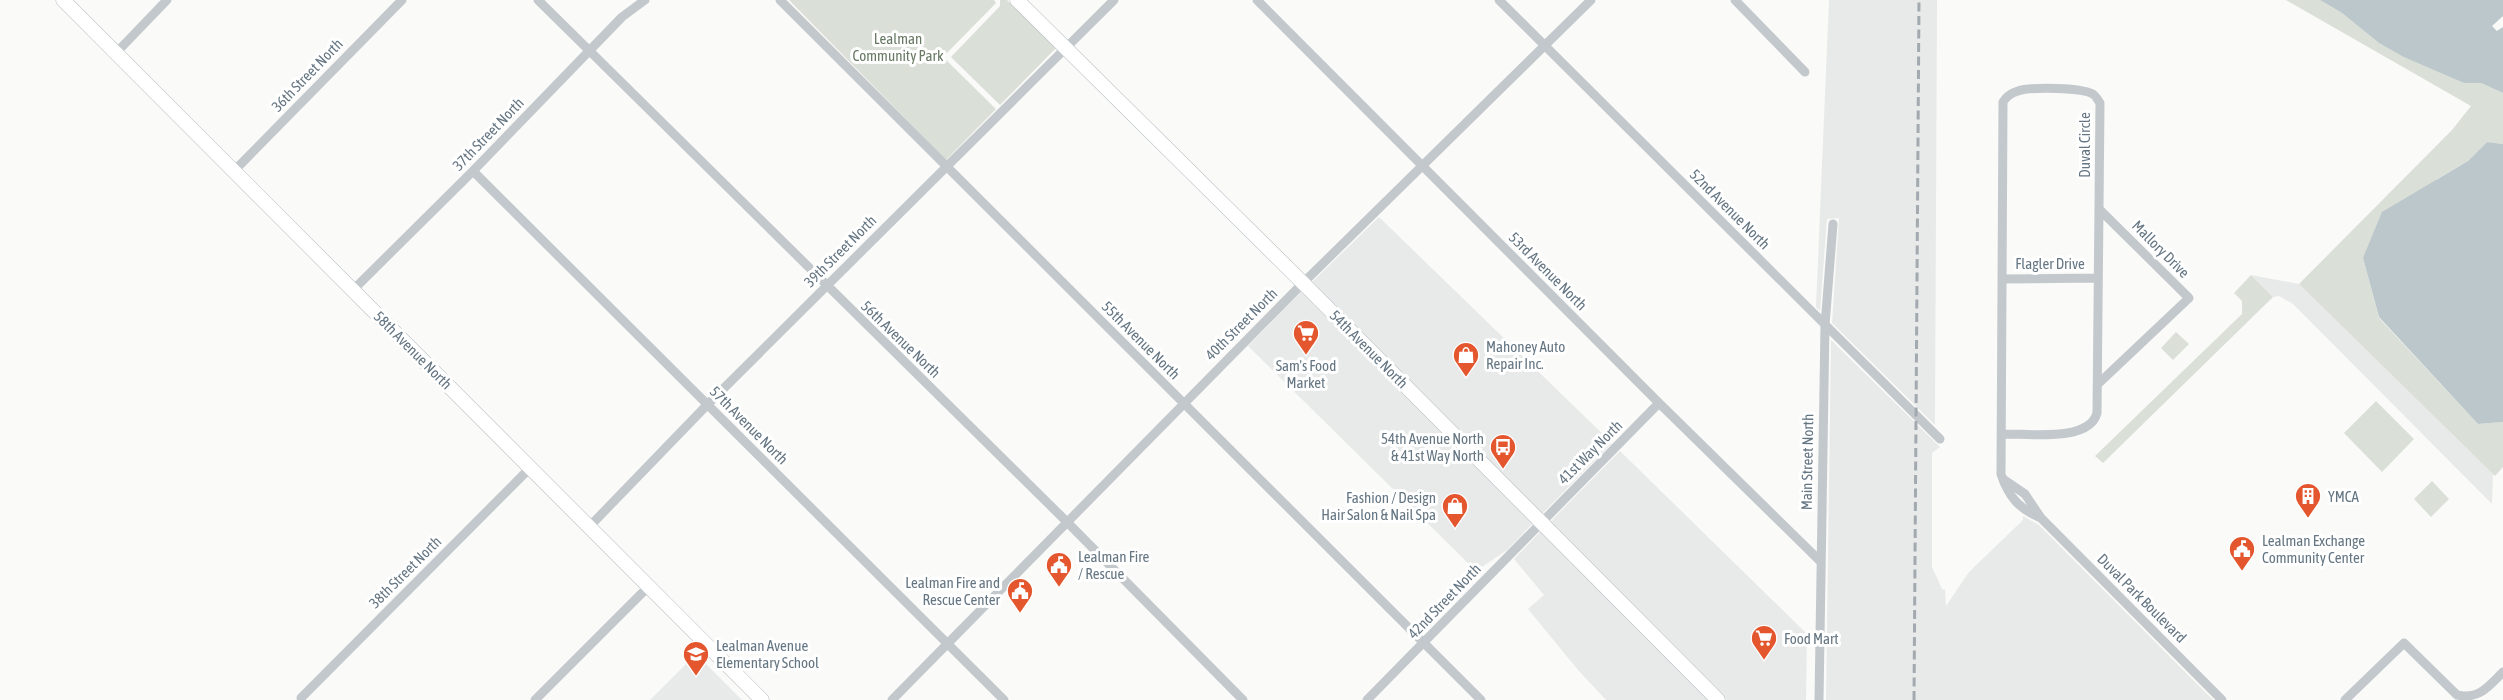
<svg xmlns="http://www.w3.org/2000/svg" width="2503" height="700" viewBox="0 0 2503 700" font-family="'Asap Condensed',sans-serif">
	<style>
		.built { fill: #e8e9e9 }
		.green { fill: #dadfd7 }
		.water { fill: #bbc7cb }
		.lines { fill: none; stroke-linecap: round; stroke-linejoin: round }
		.secondary-casing { stroke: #b3babf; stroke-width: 15 }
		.street { stroke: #c3c8cc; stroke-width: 9 }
		.secondary { stroke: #fff; stroke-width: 14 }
		.rail { stroke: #a2aab0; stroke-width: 3; stroke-dasharray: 9 4.5; stroke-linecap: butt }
		.labels { text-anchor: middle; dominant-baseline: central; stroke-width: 6; stroke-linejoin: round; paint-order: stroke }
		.park-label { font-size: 15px; fill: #687a64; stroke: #fff }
		.street-label { font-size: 15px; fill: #657683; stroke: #fff }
		.poi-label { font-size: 15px; fill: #657683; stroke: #fff; text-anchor: start }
	</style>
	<rect width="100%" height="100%" fill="#fafaf8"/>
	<path class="built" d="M 1829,0 L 1937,0 L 1935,425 L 1832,323 L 1839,218 L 1827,219 L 1820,311 L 1816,307 Z
		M 1379,217 L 1612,443 L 1542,514 L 1312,282 Z
		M 2251,275 L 2299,284 L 2493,474 L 2492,504 L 2293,304 L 2279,296 L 2273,297 Z
		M 1302,291 L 1533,523 L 1507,550 L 1476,571 L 1248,346 Z
		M 1831,340 L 1940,447 L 1932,453 L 1932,567 L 1942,589 L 1945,590 L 1946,606 L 1969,572 L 2023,520 L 2023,516 L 2039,525 L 2213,700 L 1826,700 Z
		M 1620,451 L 1807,634 L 1806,700 L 1727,700 L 1550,522 Z
		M 1541,531 L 1709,700 L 1606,700 L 1578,670 L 1528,609 L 1544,595 L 1514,559 Z
		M 696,654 L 742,700 L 650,700 Z"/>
	<path class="green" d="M 789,0 L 994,0 L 996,3 L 943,57 L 996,109 L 946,160 Z
		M 1000,0 L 1007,0 L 1056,48 L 1000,105 L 951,57 L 1000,6 Z
		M 2286,0 L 2320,0 L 2342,13 L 2379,43 L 2464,83 L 2481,83 L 2503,93 L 2503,144 L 2487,142 L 2468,161 L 2437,179 L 2363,258 L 2379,318 L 2478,424 L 2503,422 L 2503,467 L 2495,476 L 2299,284 L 2452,130 L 2471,106 Z
		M 2251,275 L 2273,297 L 2103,463 L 2095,456 L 2242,314 L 2242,301 L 2234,293 Z
		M 2176,332 L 2189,344 L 2173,360 L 2161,348 Z
		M 2376,401 L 2414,439 L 2382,472 L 2344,433 Z
		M 2432,481 L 2449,499 L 2431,517 L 2414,499 Z"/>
	<path class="water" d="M 2320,0 L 2503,0 L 2503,16 L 2492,26 L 2497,31 L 2503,27 L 2503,93 L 2481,83 L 2464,83 L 2404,57 L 2379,43 L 2342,13 Z
		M 2487,142 L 2503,144 L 2503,422 L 2478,424 L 2379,317 L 2363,258 L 2382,212 L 2468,161 Z"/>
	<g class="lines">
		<g class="secondary-casing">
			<path id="secondary" d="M 63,0 L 762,700
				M 1017,0 L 1303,283 L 1718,700"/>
		</g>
		<path class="street" d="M 538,0 L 1066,521 L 1243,700
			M 780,0 L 1481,700
			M 1257,0 L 1659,403 L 1820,561
			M 1499,0 L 1940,439
			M 1735,0 L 1805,72
			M 116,53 L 167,0
			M 234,171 L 402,0
			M 473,171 L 1004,700
			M 2002,279 L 2098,278
			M 353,290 L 473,171 L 622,17 L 645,0
			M 2098,384 L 2189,298 L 2099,209
			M 2001,434 C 2027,433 2089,443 2097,413 L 2100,103 C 2099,102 2095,95 2094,95 C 2085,87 2029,87 2018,91 C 2011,93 2006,97 2003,102 L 2001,474 C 2008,496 2019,509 2041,518
			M 2003,479 L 2025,494 L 2041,518 L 2222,700
			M 590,526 L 707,405 L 1114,0
			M 301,698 L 531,467
			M 535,700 L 649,586
			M 892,700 L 1303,283 L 1591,0
			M 1367,700 L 1659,403
			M 1819,700 L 1825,325 L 1833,224
			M 2345,700 L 2404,643 L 2457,695 C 2479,700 2489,686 2503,672"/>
		<use href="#secondary" class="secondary"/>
		<path class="rail" d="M 1914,700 L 1919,0"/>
	</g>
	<defs>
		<g id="supermarket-pin" transform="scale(1.35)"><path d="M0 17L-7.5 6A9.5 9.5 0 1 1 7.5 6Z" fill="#e4572e" stroke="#fff"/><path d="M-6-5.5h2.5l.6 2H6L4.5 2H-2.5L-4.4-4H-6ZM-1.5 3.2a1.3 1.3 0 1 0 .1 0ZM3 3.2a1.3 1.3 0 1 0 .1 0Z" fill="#fff"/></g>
		<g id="shop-pin" transform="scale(1.35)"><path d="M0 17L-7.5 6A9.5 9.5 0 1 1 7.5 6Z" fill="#e4572e" stroke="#fff"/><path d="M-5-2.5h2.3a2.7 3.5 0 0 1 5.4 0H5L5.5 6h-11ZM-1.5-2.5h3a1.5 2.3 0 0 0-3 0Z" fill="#fff"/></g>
		<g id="bus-pin" transform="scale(1.35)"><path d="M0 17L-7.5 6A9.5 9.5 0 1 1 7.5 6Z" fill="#e4572e" stroke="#fff"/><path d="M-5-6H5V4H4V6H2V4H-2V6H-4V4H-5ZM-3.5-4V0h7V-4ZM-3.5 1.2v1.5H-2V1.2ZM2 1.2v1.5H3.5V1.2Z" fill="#fff"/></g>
		<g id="building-pin" transform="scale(1.35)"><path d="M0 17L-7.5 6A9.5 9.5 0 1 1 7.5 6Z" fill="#e4572e" stroke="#fff"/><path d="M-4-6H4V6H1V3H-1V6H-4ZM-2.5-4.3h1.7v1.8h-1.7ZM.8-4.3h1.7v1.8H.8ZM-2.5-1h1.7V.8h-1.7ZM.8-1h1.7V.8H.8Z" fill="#fff"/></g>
		<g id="civic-pin" transform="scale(1.35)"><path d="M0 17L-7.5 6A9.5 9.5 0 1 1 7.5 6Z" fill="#e4572e" stroke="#fff"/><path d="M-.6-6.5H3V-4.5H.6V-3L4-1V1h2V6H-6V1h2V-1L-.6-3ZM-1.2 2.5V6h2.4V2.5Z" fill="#fff"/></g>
		<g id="school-pin" transform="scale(1.35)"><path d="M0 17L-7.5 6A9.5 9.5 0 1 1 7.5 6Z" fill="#e4572e" stroke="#fff"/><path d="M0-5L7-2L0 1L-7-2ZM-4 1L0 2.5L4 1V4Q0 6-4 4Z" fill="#fff"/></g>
	</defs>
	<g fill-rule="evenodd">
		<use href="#supermarket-pin" x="1306" y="333"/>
		<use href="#shop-pin" x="1466" y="355"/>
		<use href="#bus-pin" x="1503" y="447"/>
		<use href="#building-pin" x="2308" y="496"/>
		<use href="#shop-pin" x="1455" y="506"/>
		<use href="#civic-pin" x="2242" y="549"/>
		<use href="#civic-pin" x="1059" y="565"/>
		<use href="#civic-pin" x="1020" y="591"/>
		<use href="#supermarket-pin" x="1764" y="638"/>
		<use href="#school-pin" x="696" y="654"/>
	</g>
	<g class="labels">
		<g class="park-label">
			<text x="898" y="38">Lealman<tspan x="898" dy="17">Community Park</tspan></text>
		</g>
		<g class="street-label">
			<text transform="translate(307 75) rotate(-46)">36th Street North</text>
			<text transform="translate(488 134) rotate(-46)">37th Street North</text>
			<text transform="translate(2084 145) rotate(-90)">Duval Circle</text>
			<text transform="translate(1730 209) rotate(45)">52nd Avenue North</text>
			<text transform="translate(2161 249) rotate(45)">Mallory Drive</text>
			<text transform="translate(840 251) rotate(-45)">39th Street North</text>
			<text x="2050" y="263">Flagler Drive</text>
			<text transform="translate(1548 271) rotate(45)">53rd Avenue North</text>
			<text transform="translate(1241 324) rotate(-45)">40th Street North</text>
			<text transform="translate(901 339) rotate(44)">56th Avenue North</text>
			<text transform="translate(1141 340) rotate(45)">55th Avenue North</text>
			<text transform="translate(1369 349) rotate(45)">54th Avenue North</text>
			<text transform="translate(413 350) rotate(45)">58th Avenue North</text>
			<text transform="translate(749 425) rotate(45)">57th Avenue North</text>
			<text transform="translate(1590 452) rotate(-45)">41st Way North</text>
			<text transform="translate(1807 462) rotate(-89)">Main Street North</text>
			<text transform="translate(405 572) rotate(-45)">38th Street North</text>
			<text transform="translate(2142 598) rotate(45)">Duval Park Boulevard</text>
			<text transform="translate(1444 601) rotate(-46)">42nd Street North</text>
		</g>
		<g class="poi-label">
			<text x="1486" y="346">Mahoney Auto<tspan x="1486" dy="17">Repair Inc.</tspan></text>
			<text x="1306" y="365" text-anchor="middle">Sam's Food<tspan x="1306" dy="17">Market</tspan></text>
			<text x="1484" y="438" text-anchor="end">54th Avenue North<tspan x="1484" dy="17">&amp; 41st Way North</tspan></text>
			<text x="2328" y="496">YMCA</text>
			<text x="1436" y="497" text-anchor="end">Fashion / Design<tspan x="1436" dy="17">Hair Salon &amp; Nail Spa</tspan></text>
			<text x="2262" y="540">Lealman Exchange<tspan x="2262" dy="17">Community Center</tspan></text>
			<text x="1078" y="556">Lealman Fire<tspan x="1078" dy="17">/ Rescue</tspan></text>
			<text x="1000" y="582" text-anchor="end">Lealman Fire and<tspan x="1000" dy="17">Rescue Center</tspan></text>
			<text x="1784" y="638">Food Mart</text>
			<text x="716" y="645">Lealman Avenue<tspan x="716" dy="17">Elementary School</tspan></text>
		</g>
	</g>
</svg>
